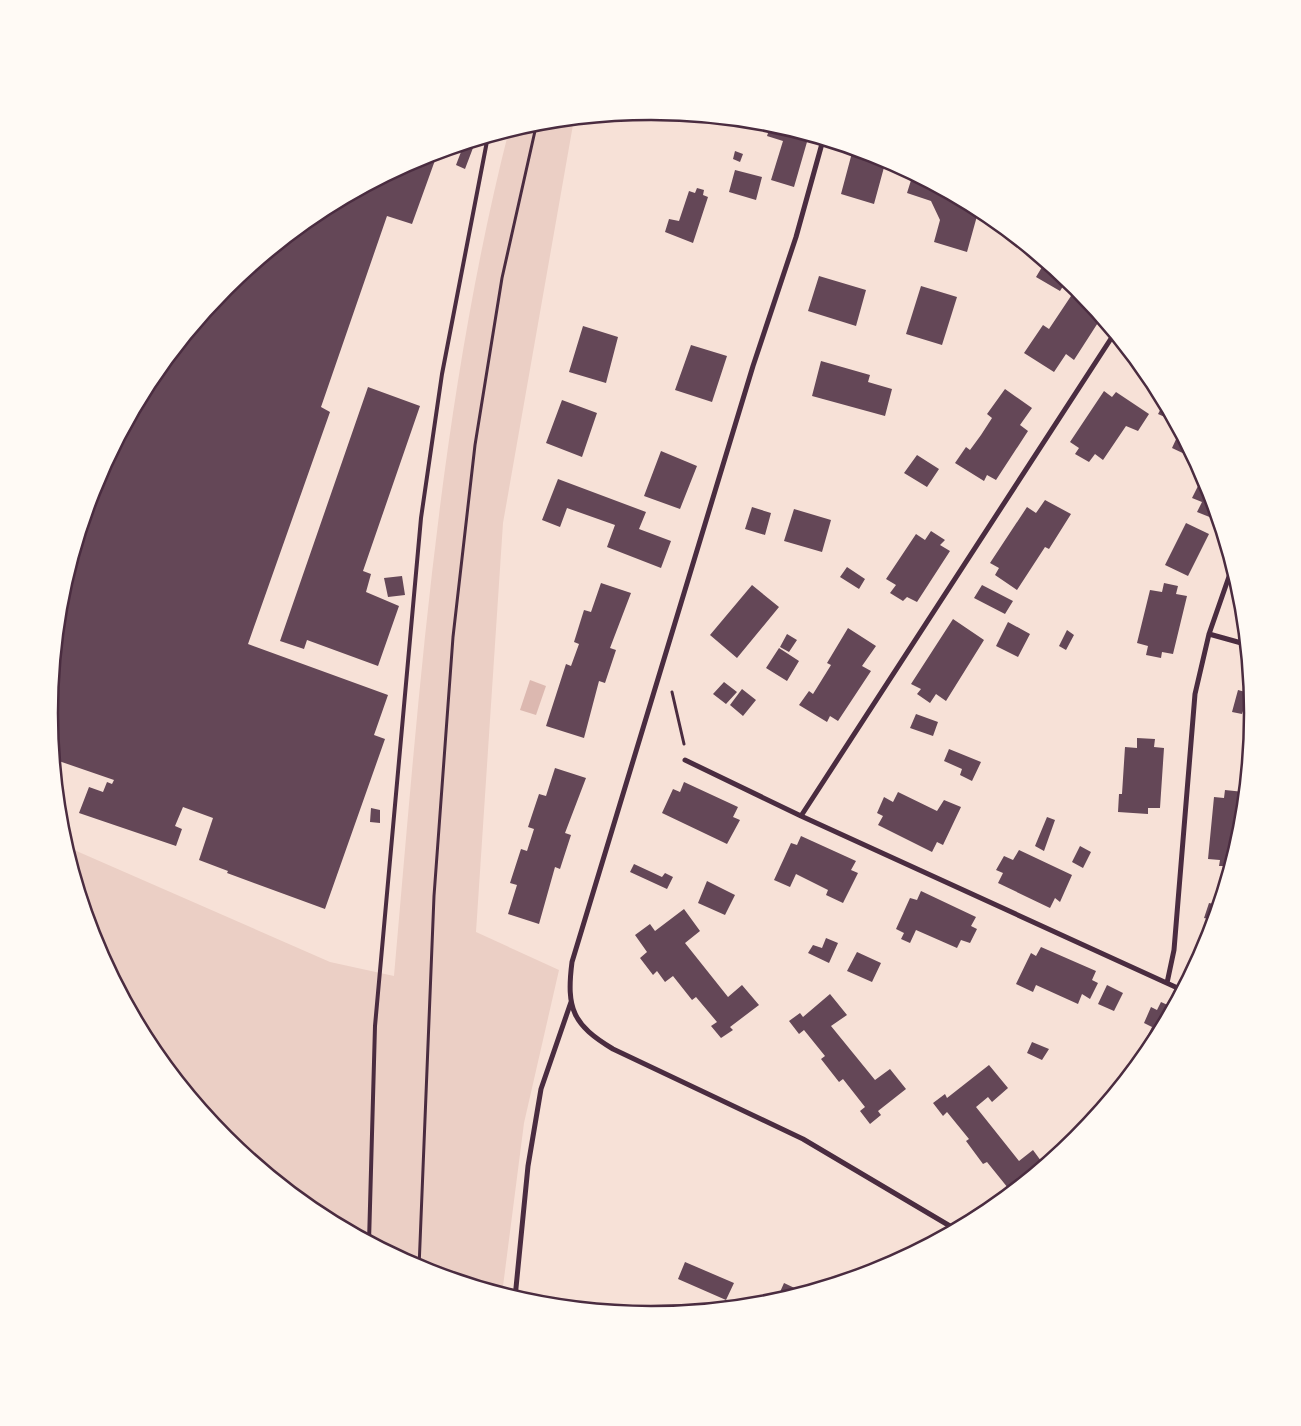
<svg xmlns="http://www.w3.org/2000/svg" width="1301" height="1426" viewBox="0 0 1301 1426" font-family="Quicksand,sans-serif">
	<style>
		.green { fill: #ebcfc5 }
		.water { fill: #dcb8b0 }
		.building { fill: #644757 }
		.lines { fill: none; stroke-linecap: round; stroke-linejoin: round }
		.path { stroke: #4a2c40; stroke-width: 3 }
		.service { stroke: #4a2c40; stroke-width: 4 }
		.minor { stroke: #4a2c40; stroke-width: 5 }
		.rim { fill: none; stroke: #4a2c40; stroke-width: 2.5 }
	</style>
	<rect width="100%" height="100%" fill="#f7e1d7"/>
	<path class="green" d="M 574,119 L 503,523 L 476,932 L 559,970 L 524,1123 L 502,1294 L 420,1269 L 316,1213 L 225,1138 L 150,1047 L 94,943 L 65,846 L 330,962 L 394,976 C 419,693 439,406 509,130 L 533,123 Z"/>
	<path class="water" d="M 530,680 L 546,686 L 536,715 L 520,710 Z"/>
	<path class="building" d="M 771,124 L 809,135 L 794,187 L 771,180 L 783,141 L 767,136 Z
		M 476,140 L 465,169 L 456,165 L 464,144 Z
		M 853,149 L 886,160 L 874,204 L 841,194 Z
		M 735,151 L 743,154 L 740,162 L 733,159 Z
		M 438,152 L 412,224 L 387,216 L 321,407 L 330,412 L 248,644 L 388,695 L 374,735 L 385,739 L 325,909 L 227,873 L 228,871 L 199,860 L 213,818 L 183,807 L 175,826 L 182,829 L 176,846 L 79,813 L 89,787 L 103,792 L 107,782 L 112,784 L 114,780 L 53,759 L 49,713 L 60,595 L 95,482 L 102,469 L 150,378 L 225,287 L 316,213 L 420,157 Z
		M 735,170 L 762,177 L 756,200 L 729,192 Z
		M 913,174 L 971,205 L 977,216 L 967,252 L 934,242 L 940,220 L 931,201 L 907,193 Z
		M 697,188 L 704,190 L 703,195 L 708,197 L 693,243 L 665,232 L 669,219 L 679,221 L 689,191 L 695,193 Z
		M 1045,262 L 1067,280 L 1060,291 L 1036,277 Z
		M 819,276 L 866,290 L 856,326 L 808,311 Z
		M 921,286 L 957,297 L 942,345 L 906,334 Z
		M 1075,290 L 1101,318 L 1074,360 L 1066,354 L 1054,372 L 1024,353 L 1043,325 L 1049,329 Z
		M 583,326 L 618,337 L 606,383 L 569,372 Z
		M 691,345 L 727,356 L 712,402 L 675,390 Z
		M 821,361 L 870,375 L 868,382 L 892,389 L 885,416 L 812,396 Z
		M 368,387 L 420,406 L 363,571 L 371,574 L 366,592 L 399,606 L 378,666 L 307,640 L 304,649 L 280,641 Z
		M 1005,389 L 1032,408 L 1020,425 L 1028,431 L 996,480 L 987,475 L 984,481 L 955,463 L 966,447 L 970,450 L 981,435 L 992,418 L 987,414 Z
		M 1104,391 L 1112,397 L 1116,392 L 1149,414 L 1138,431 L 1126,426 L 1103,460 L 1095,454 L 1089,462 L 1075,454 L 1079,448 L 1070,442 Z
		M 562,400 L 597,413 L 582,457 L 546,443 Z
		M 1164,403 L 1172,418 L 1174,421 L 1158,414 Z
		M 1178,435 L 1182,437 L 1191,453 L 1189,456 L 1172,448 Z
		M 661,451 L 697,466 L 680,509 L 644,496 Z
		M 917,455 L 939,469 L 927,487 L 904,473 Z
		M 1203,476 L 1215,512 L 1212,518 L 1197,512 L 1202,502 L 1192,498 Z
		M 558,479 L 646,512 L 639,529 L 671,541 L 661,568 L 607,547 L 615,525 L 567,508 L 560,527 L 542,520 Z
		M 1045,500 L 1071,514 L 1049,549 L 1045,547 L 1017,590 L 995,575 L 999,568 L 990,563 L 1027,507 L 1036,513 Z
		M 752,507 L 771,513 L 765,535 L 745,529 Z
		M 794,509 L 831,520 L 822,552 L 784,541 Z
		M 1186,523 L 1209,534 L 1188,576 L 1165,565 Z
		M 931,531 L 945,540 L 940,545 L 950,551 L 917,602 L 907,597 L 903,601 L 890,593 L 896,585 L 886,579 L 916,534 L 925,540 Z
		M 847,567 L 865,579 L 859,589 L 840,577 Z
		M 402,576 L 405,595 L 388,597 L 384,578 Z
		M 601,583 L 631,593 L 610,648 L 616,650 L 605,683 L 599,681 L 584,738 L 546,726 L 566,664 L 571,666 L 579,644 L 574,642 L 584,610 L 591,612 Z
		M 1164,583 L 1178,586 L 1176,594 L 1187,596 L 1173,654 L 1162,652 L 1161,658 L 1146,655 L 1148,646 L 1137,643 L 1150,590 L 1162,592 Z
		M 752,585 L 779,607 L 737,658 L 710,635 Z
		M 982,585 L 1013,601 L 1005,614 L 974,598 Z
		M 953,619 L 984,640 L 946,701 L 936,694 L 930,703 L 917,694 L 921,689 L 911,684 Z
		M 1008,622 L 1030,634 L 1018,657 L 996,646 Z
		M 848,628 L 876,646 L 862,666 L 871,671 L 838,721 L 830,716 L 827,722 L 799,705 L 809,691 L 813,694 L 831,665 L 827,663 Z
		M 1067,630 L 1074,635 L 1066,650 L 1059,646 Z
		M 787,634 L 797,640 L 789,652 L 780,647 Z
		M 779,648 L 799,661 L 787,681 L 766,668 Z
		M 724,682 L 737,692 L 726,704 L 713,694 Z
		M 742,689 L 756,700 L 743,716 L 730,705 Z
		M 1238,690 L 1249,693 L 1242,714 L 1232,712 Z
		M 916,714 L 938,722 L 933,736 L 910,728 Z
		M 1137,738 L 1155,739 L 1154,747 L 1164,748 L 1160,808 L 1148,808 L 1148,814 L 1118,812 L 1119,794 L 1122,794 L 1125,747 L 1137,748 Z
		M 949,749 L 981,762 L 972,781 L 960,775 L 962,769 L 944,761 Z
		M 555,768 L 586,778 L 565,833 L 571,835 L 560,869 L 555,867 L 539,924 L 508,914 L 517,885 L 510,883 L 521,849 L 527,851 L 534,829 L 528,827 L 539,794 L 546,796 Z
		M 684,782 L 738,807 L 733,817 L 740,820 L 727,844 L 662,813 L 673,789 L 680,792 Z
		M 1225,790 L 1244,792 L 1241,831 L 1230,866 L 1219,866 L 1220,860 L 1208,859 L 1214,797 L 1224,798 Z
		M 898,792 L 937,811 L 944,800 L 961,807 L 943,845 L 937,842 L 932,852 L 878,825 L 883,816 L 877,813 L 884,797 L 893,802 Z
		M 371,808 L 380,810 L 380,823 L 370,822 Z
		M 1047,817 L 1055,820 L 1044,851 L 1035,846 Z
		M 801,836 L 856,861 L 851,870 L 858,873 L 843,903 L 826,895 L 828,890 L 796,874 L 790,887 L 774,880 L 791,843 L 797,845 Z
		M 1080,846 L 1091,852 L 1083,868 L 1072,862 Z
		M 1019,850 L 1072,875 L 1060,902 L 1055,898 L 1050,908 L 998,883 L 1003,873 L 996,870 L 1004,856 L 1013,860 Z
		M 634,864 L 662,877 L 665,873 L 673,877 L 667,889 L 630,872 Z
		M 707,881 L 735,895 L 725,915 L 698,903 Z
		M 921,891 L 976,917 L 971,926 L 977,929 L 970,943 L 961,940 L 957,948 L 916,930 L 910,943 L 901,939 L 904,933 L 896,929 L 910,898 L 917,900 Z
		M 1209,903 L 1218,905 L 1213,920 L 1204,918 Z
		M 684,909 L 700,931 L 685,943 L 728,997 L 742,985 L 759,1005 L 730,1027 L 733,1030 L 721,1038 L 711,1026 L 717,1022 L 696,997 L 692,1000 L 673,976 L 665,982 L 657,971 L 653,975 L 640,958 L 647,952 L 635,935 L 650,924 L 655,931 Z
		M 826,938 L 838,943 L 829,963 L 808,953 L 813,945 L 822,948 Z
		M 1041,947 L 1096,971 L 1092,980 L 1098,983 L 1090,999 L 1082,994 L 1078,1004 L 1036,985 L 1033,992 L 1016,984 L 1031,953 L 1036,956 Z
		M 857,952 L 881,963 L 872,982 L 847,971 Z
		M 1107,985 L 1123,993 L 1114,1011 L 1098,1004 Z
		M 830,994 L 847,1015 L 831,1026 L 875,1080 L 890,1069 L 906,1089 L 878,1111 L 881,1115 L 870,1124 L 860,1111 L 865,1107 L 843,1079 L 839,1082 L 821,1059 L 825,1056 L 804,1030 L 799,1034 L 789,1021 L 800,1013 L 803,1017 Z
		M 1161,1002 L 1172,1007 L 1155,1040 L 1147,1037 L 1152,1027 L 1144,1023 L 1151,1007 L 1157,1010 Z
		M 1032,1042 L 1049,1049 L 1042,1060 L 1027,1053 Z
		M 989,1065 L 1008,1088 L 992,1102 L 988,1097 L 976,1107 L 1019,1161 L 1033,1150 L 1044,1165 L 1006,1196 L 1003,1191 L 1008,1188 L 987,1162 L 983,1164 L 966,1141 L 969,1139 L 947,1112 L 943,1116 L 933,1103 L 945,1094 L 947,1098 Z
		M 685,1262 L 734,1283 L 726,1300 L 678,1279 Z
		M 784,1283 L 803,1292 L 776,1301 Z"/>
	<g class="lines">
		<path class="path" d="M 672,692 L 684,744
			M 419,1268 L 434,896 L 453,637 L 475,445 L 502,278 L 537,122"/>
		<path class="service" d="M 369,1242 L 375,1026 L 421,518 L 442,374 L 488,136"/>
		<path class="minor" d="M 823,140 L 796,237 L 753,366 L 572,962 C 566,1009 573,1025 613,1049 L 803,1139 L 955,1229
			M 1209,634 L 1245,644
			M 685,760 L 801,816 L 1182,990
			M 801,816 L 1114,334
			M 1167,983 L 1174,950 L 1195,694 L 1209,634 L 1232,568
			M 515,1298 L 528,1166 L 541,1089 L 571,1002"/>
	</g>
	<path d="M0 0H1301V1426H0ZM58 713a593 593 0 1 1 1186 0a593 593 0 1 1-1186 0Z" fill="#fffaf5" fill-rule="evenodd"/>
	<path class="rim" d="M58 713a593 593 0 1 1 1186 0a593 593 0 1 1-1186 0Z"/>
</svg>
